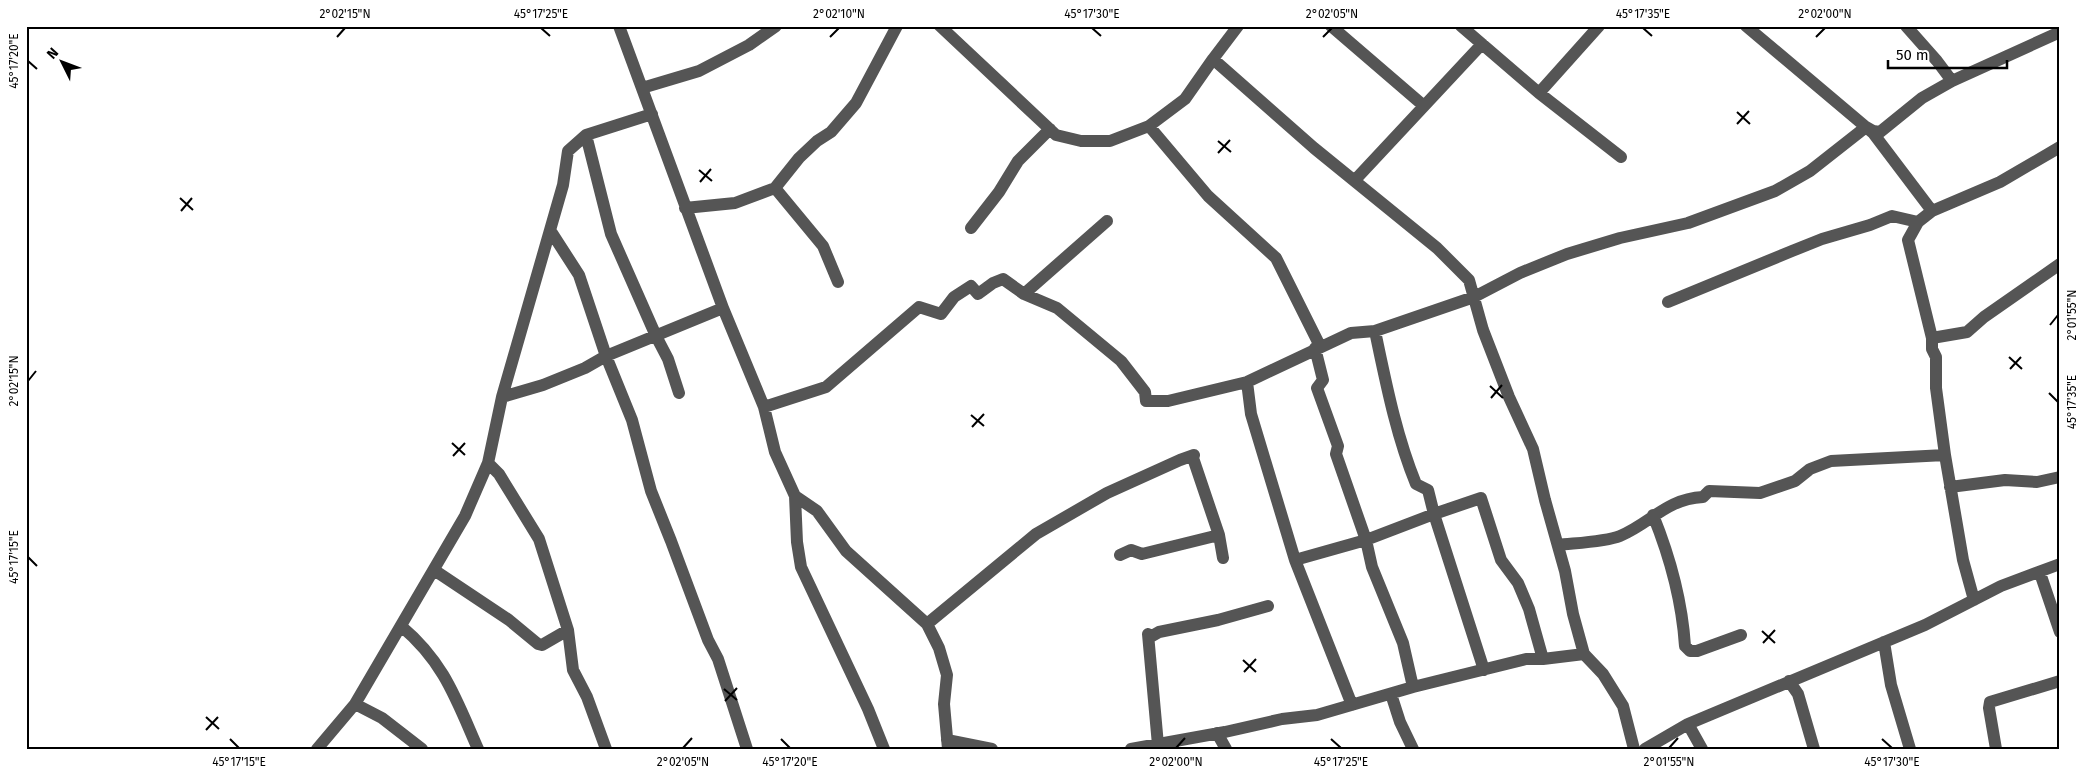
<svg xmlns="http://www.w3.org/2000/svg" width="2086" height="775" viewBox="0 0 2086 775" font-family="'Fira Sans',sans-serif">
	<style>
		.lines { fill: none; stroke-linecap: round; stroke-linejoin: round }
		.minor { stroke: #555; stroke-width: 12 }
		.ticks { fill: none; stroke: #000; stroke-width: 2 }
		.neatline { fill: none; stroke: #000; stroke-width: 2 }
		.ticks-label { font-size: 12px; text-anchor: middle; fill: #000 }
	</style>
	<rect width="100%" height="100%" fill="#fff"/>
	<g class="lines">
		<path class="minor" d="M 619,26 L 723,308 L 764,407 L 775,452 L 795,496 L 817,511 L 846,551 L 927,624 L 939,648 L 947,675 L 944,704 L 948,749
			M 940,26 L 1056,135 L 1081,141 L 1110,141 L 1149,126 L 1185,99 L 1213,59 L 1314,148 L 1437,248 L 1469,280 L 1483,330 L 1509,397 L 1533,449 L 1545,500 L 1565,571 L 1573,614 L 1584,654
			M 1331,26 L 1424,106
			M 1461,26 L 1539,93 L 1621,157
			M 1746,26 L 1873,133 L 1932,211
			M 1906,26 L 1937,61 L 1952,81
			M 1213,59 L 1238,26
			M 642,88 L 699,71 L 749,45 L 776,26
			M 1539,93 L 1599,26
			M 1149,126 L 1208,196 L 1276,258 L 1320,346
			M 586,135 L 611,234 L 656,336 L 668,359 L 679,393
			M 1355,180 L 1482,44
			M 775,188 L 823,246 L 838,282
			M 685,208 L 735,203 L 775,188 L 799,158 L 817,141 L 831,132 L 856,103 L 897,26
			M 1918,222 L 1908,240 L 1932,338 L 1932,349 L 1936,357 L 1936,388 L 1945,455 L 1963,560 L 1974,600
			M 971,228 L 999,192 L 1018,161 L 1050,129
			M 550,230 L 579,275 L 606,356 L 632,420 L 651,491 L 671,541 L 708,640 L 718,659 L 747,749
			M 1024,294 L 1107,221
			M 1668,302 L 1792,251 L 1822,239 L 1870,225 L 1892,216 L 1918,222 L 1932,211 L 2000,182 L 2060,147
			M 1375,331 C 1386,383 1396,435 1416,484 L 1428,490 L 1434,514 L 1484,670
			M 1932,338 L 1967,332 L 1984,317 L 2060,264
			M 1315,348 L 1323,380 L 1317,388 L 1338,446 L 1336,454 L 1366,540 L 1372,567 L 1403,643 L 1413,687
			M 1247,382 L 1251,414 L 1295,560 L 1352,705
			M 502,397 L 543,385 L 585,368 L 606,356 L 723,308
			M 764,407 L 826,387 L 919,307 L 941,314 L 954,297 L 971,286 L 978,294 L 993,283 L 1003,279 L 1024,294 L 1057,308 L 1121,361 L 1145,392 L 1146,401 L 1168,401 L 1247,382 L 1351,333 L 1375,331 L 1474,297 L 1520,273 L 1567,254 L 1620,238 L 1688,223 L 1775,191 L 1810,171 L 1866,127 L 1873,131 L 1880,132 L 1922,98 L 1952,81 L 2060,32
			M 488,463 L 499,474 L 539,539 L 568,630 L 573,670 L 587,697 L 606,749
			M 1950,487 L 2005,480 L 2037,482 L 2060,477
			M 795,496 L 797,542 L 801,567 L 868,709 L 884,749
			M 1653,515 C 1670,557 1682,601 1685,646 L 1690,651 L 1697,651 L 1741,635
			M 1558,545 C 1575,543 1605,542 1620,536 C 1651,523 1666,499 1703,497 L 1709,491 L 1760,493 L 1795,481 L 1810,469 L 1831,461 L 1945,455
			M 1120,555 L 1131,550 L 1142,554 L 1219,535
			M 1295,560 L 1366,540 L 1434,514 L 1481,498 L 1501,560 L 1518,583 L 1529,609 L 1543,659
			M 434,570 L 509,620 L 538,644 L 542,645 L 568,630
			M 2040,573 L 2060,632
			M 927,624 L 1036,534 L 1107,493 L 1180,460 L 1194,455 L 1193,458 L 1219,535 L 1223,558
			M 401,626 C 444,662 456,699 478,749
			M 1884,642 L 1891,685 L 1910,749
			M 1789,681 L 1798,694 L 1814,749
			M 1391,694 L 1400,722 L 1413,749
			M 355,704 L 382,718 L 422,749
			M 1688,724 L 1702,749
			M 1217,733 L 1226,749
			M 947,740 L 992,749
			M 1158,745 L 1148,634 L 1152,636 L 1159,632 L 1218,620 L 1268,606
			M 317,749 L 355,704 L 465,516 L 488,463 L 502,397 L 563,185 L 568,151 L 586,135 L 652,114
			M 1131,749 L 1225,732 L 1282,719 L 1317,715 L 1413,687 L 1526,659 L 1543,659 L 1584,654 L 1603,674 L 1623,706 L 1634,749
			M 1645,749 L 1688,724 L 1925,625 L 2001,586 L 2060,564
			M 1996,749 L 1989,708 L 1990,702 L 2060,681"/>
	</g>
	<path class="ticks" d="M 541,28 L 550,36M 1092,28 L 1101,36M 1643,28 L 1652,36M 337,37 L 345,28M 830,37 L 839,28M 1323,37 L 1332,28M 1816,37 L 1825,28M 28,61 L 37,69M 1737,112 L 1750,124M 1737,124 L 1749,111M 1218,141 L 1231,152M 1218,153 L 1230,140M 699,170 L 712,181M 700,182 L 711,169M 180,198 L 193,210M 181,211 L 192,198M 2050,325 L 2058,315M 2009,357 L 2022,369M 2010,369 L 2021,357M 28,381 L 36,371M 1490,386 L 1503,398M 2049,393 L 2058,402M 1491,398 L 1502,385M 971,415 L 984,426M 972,427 L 984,414M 452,443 L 465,455M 453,456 L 465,443M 28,557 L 37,566M 1762,631 L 1775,643M 1763,643 L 1775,630M 1243,660 L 1256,672M 1244,672 L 1256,659M 724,689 L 737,700M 725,701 L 737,688M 206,717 L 219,729M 206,730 L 218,717M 230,739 L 239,748M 781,739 L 790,748M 1331,739 L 1341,748M 1882,739 L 1892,748M 683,748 L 692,738M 1176,748 L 1185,738M 1669,748 L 1678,738"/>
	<rect width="2086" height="775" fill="none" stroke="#ffffff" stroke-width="55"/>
	<g transform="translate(62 62) rotate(312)" stroke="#ffffff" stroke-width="4" paint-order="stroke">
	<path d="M0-4L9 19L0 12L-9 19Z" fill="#000000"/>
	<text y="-8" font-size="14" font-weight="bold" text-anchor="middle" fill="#000000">N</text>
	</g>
	<path d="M1888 60v8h119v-8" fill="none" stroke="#000000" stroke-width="2.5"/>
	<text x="1896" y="60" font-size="15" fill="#000000" stroke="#ffffff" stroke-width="4" paint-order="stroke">50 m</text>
	<rect x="28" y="28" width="2030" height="720" class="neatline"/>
	<g class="ticks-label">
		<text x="345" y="18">2°02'15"N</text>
		<text x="541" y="18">45°17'25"E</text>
		<text x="839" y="18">2°02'10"N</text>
		<text x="1092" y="18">45°17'30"E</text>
		<text x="1332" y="18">2°02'05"N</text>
		<text x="1643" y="18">45°17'35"E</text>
		<text x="1825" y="18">2°02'00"N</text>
		<text transform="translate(14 61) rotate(-90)" y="4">45°17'20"E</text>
		<text transform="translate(2072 315) rotate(-90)" y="4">2°01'55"N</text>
		<text transform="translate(14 381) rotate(-90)" y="4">2°02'15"N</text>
		<text transform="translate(2072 402) rotate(-90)" y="4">45°17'35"E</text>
		<text transform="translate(14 557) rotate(-90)" y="4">45°17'15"E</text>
		<text x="239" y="766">45°17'15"E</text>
		<text x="683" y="766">2°02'05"N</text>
		<text x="790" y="766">45°17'20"E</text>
		<text x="1176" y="766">2°02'00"N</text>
		<text x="1341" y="766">45°17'25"E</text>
		<text x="1669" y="766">2°01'55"N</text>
		<text x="1892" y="766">45°17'30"E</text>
	</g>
</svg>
